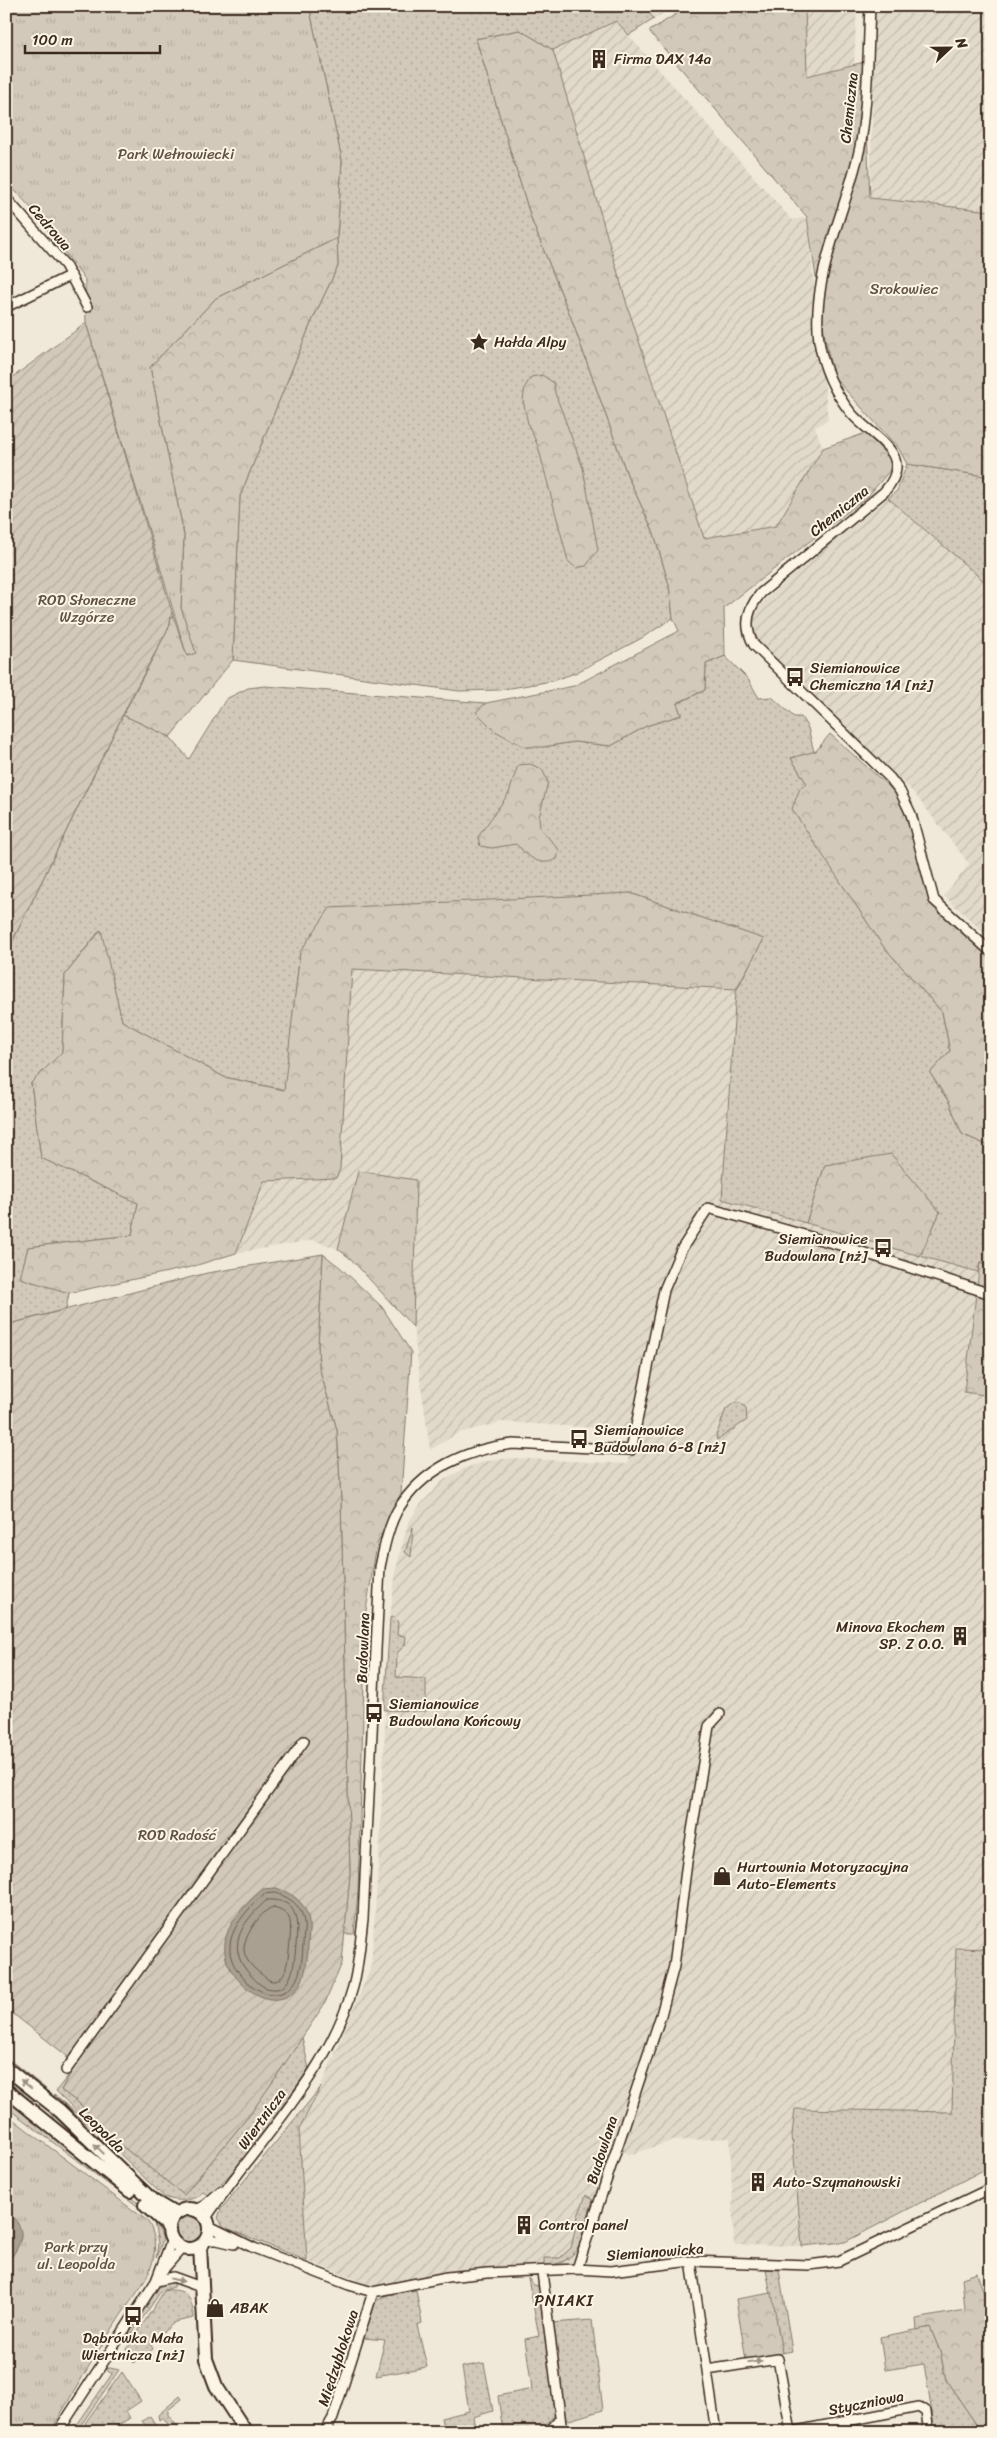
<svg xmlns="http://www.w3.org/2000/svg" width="997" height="2438" viewBox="0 0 997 2438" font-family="Sriracha,sans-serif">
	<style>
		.industrial { fill: url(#industrial-furrows) }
		.grass { fill: url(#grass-dots); stroke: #867a6c }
		.forest { fill: url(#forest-crowns); stroke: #867a6c }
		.park { fill: url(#park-tufts); stroke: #867a6c }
		.garden { fill: url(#garden-furrows); stroke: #867a6c }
		.water { fill: #aaa091; stroke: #7e7163 }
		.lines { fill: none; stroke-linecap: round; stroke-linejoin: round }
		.shore { stroke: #67594c; stroke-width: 1 }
		.street-casing { stroke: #3b2a1e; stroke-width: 12 }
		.secondary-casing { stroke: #3b2a1e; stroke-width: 16 }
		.street { stroke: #fcf5e5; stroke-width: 9 }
		.secondary { stroke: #fcf5e5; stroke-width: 12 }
		.oneway { fill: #9c9082 }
		.labels { text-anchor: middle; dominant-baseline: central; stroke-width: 4; stroke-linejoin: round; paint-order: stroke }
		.poi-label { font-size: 15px; fill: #3b2a1e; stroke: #fcf5e5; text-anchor: start }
		.street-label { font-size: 15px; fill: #3b2a1e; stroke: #fcf5e5 }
		.park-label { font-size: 15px; fill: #615245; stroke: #fcf5e5 }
		.neighbourhood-label { font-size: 16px; letter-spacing: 1px; fill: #3b2a1e; stroke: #fcf5e5 }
	</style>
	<defs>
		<pattern id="industrial-furrows" width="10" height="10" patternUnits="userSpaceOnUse" patternTransform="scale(1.25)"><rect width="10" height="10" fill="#e1d9c9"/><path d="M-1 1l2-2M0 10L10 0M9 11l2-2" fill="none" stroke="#c2baac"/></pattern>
		<pattern id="grass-dots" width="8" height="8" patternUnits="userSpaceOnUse" patternTransform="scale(1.25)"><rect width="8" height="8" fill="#d2c9ba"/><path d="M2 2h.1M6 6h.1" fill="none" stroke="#b5ad9f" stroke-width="1.8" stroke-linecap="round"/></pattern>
		<pattern id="forest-crowns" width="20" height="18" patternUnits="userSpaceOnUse" patternTransform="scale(1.25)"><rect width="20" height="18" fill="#d2c9ba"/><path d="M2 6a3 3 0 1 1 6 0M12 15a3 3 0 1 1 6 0" fill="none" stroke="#b5ad9f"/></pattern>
		<pattern id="park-tufts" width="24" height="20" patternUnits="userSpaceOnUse" patternTransform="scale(1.25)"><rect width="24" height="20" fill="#d2c9ba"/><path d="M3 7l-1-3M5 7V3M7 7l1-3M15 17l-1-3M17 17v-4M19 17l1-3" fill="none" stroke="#b5ad9f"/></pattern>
		<pattern id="garden-furrows" width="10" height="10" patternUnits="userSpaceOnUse" patternTransform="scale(1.25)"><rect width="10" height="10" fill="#d2c9ba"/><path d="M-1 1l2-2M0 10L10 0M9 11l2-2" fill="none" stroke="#b5ad9f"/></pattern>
	</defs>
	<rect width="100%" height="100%" fill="#f0e9d9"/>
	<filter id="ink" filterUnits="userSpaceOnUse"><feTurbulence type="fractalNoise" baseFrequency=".02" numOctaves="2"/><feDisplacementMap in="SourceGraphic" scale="10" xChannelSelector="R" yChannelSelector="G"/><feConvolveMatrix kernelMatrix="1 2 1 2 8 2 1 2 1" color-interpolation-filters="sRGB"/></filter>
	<g filter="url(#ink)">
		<path class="industrial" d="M 644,6 L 675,6 L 654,19 Z
			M 805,6 L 857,6 L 854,64 L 806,76 Z
			M 875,6 L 991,6 L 991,211 L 870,198 Z
			M 616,21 L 792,220 L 807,217 L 828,420 L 815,427 L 823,448 L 776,526 L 704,538 L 628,308 L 553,50 Z
			M 888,498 L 991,587 L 991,939 L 944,896 L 969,864 L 913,792 L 771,656 L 754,635 L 750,621 L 760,604 L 835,539 Z
			M 351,969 L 736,989 L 722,1199 L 978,1272 L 964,1391 L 991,1396 L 991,1949 L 956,1948 L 952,2112 L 795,2109 L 792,2135 L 802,2246 L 734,2245 L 730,2138 L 672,2141 L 629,2155 L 615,2146 L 575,2262 L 544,2267 L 373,2286 L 307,2261 L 299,2129 L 321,2087 L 371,1967 L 380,1839 L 390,1618 L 396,1569 L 408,1523 L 420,1505 L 443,1480 L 465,1468 L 487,1461 L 511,1458 L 628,1464 L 629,1430 L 502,1422 L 458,1433 L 430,1450 L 413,1327 L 351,1259 L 338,1249 L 313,1240 L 236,1253 L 263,1181 L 340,1169 Z"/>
		<path class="grass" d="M 309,6 L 644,6 L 654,19 L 629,35 L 616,21 L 553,50 L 520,30 L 476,39 L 532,221 L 570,315 L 628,477 L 654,533 L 669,585 L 673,618 L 640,639 L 575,673 L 552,681 L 499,690 L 459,691 L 233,660 L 240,496 L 311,323 L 338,266 L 337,238 L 342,160 Z
			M 907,464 L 991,477 L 991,587 L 888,498 L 897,491 Z
			M 725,656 L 748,679 L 759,698 L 772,697 L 794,717 L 801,717 L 808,728 L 814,752 L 791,758 L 807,784 L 841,882 L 883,946 L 942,1012 L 950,1051 L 930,1073 L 949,1102 L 962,1134 L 991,1147 L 991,1265 L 980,1262 L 978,1272 L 920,1256 L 940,1212 L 825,1165 L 806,1223 L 722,1199 L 736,991 L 763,939 L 630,893 L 300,952 L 285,1090 L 224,1077 L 122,1021 L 100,930 L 65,975 L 62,1052 L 31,1083 L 41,1158 L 138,1203 L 132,1235 L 28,1247 L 21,1277 L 69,1293 L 66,1309 L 6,1325 L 6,959 L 15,936 L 123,715 L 170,737 L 189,759 L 226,699 L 248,688 L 265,686 L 486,703 L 477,713 L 543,747 L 574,742 L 611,746 L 646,726 L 681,715 L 677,704 L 705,690 L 706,664 Z
			M 734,1403 L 741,1403 L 746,1408 L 747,1420 L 717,1440 L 716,1436 L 726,1409 Z
			M 413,1527 L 411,1557 L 405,1552 Z
			M 393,1617 L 398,1622 L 397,1635 L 406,1636 L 405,1645 L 397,1653 L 396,1677 L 426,1679 L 426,1711 L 384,1710 L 390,1618 Z
			M 956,1948 L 991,1949 L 991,2166 L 845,2242 L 802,2246 L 792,2135 L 795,2109 L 952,2112 Z
			M 302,2037 L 309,2069 L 243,2161 L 209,2196 L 203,2192 C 193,2202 177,2202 164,2197 L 56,2091 L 74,2068 L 61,2090 L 80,2104 L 108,2135 L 184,2195 L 251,2113 Z
			M 6,2057 L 46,2089 L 40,2088 L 6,2062 Z
			M 6,2074 L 38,2101 L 28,2100 L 6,2083 Z
			M 321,2087 L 299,2129 L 307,2261 L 224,2227 L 218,2218 L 221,2209 Z
			M 54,2095 L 75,2112 L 141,2182 L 55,2100 Z
			M 6,2096 L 149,2212 L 148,2214 L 6,2107 Z
			M 49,2109 L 81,2139 L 79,2141 L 54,2120 Z
			M 586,2195 L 593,2200 L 578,2248 C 569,2261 559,2264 544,2267 L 544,2258 L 560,2258 L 571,2248 L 578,2216 Z
			M175 2228a14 14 0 1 1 28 0a14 14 0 1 1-28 0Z
			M 154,2223 C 167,2239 162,2241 156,2258 L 158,2243 Z
			M 766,2269 L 779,2270 L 792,2351 L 782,2353 Z
			M 528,2278 L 534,2285 L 539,2286 L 556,2413 L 540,2432 L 503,2432 L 498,2396 L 532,2389 L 525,2339 L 539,2336 Z
			M 169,2283 L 175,2284 L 174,2287 L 161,2291 L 132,2334 L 129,2332 L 159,2287 Z
			M 169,2290 C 189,2289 192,2301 194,2318 L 175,2322 L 150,2343 L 153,2349 L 134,2363 L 127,2349 L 159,2299 L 164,2291 Z
			M 416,2290 L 422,2323 L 417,2325 L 427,2367 L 376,2376 L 385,2340 L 363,2338 L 376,2301 L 387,2295 Z
			M 592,2320 L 603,2410 L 566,2421 L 551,2323 Z
			M 930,2327 L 940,2351 L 946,2380 L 976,2424 L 975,2432 L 935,2432 L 924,2364 L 885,2370 L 880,2337 Z
			M 484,2363 L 493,2411 L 473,2417 L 476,2432 L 436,2432 L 443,2427 L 441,2418 L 469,2411 L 462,2367 Z
			M 110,2368 L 119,2370 L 76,2432 L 72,2432 L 112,2374 L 105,2369 Z
			M 122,2372 L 141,2401 L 126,2411 L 130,2418 L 107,2432 L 91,2432 L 85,2423 Z
			M 180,2396 L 182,2399 L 168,2410 L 168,2415 L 182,2432 L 173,2432 L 163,2417 L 159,2420 L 158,2415 Z
			M 150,2416 L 160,2432 L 150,2432 L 142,2421 Z"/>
		<path class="forest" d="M 689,6 L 805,6 L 807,76 L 864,62 L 870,198 L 991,211 L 991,477 L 907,464 L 899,449 L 833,376 L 825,338 L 807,217 L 649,31 Z
			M 520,30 L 553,50 L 628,308 L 704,538 L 776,526 L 823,448 L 866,433 L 892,461 L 891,469 L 868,496 L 724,608 L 725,656 L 706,664 L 705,690 L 677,703 L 681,715 L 646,726 L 611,746 L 574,742 L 543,747 L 525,747 L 495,731 L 476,712 L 486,703 L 574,686 L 679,631 L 673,618 L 669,585 L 654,533 L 628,477 L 570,315 L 532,221 L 476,39 Z
			M 337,238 L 338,266 L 311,323 L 240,496 L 233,660 L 170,737 L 123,715 L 169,627 L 172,612 L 187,656 L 195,653 L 181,608 L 184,535 L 150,367 L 216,298 Z
			M 542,375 L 554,383 L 555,393 L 583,468 L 598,550 L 586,566 L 576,568 L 568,561 L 538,446 L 528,424 L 523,400 L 525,387 L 531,377 Z
			M 830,734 L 895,792 L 907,819 L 932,905 L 985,953 L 991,963 L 991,1147 L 962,1134 L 949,1102 L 930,1073 L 950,1051 L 942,1012 L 883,946 L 792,809 L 800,788 L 807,784 L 791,758 L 816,751 Z
			M 530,764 L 542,769 L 548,782 L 539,817 L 540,828 L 559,850 L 557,859 C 539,868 528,856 516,844 L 492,848 L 480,846 L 478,837 L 509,793 L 518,765 Z
			M 630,893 L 764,939 L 736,989 L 352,969 L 340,1169 L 336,1178 L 264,1181 L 236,1253 L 191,1267 L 69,1293 L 20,1278 L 28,1247 L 132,1235 L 138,1203 L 41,1158 L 31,1083 L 62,1052 L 65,975 L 101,930 L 122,1021 L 224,1077 L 284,1090 L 300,952 L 330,908 Z
			M 891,1154 L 940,1212 L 920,1256 L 806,1223 L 825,1165 Z
			M 358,1171 L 416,1180 L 413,1327 L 351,1259 L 338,1249 Z
			M 323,1254 L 341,1268 L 382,1307 L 411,1352 L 401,1493 L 377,1544 L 366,1610 L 358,1892 L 354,1934 L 344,1934 L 350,1874 L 341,1501 L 337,1430 L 319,1367 L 318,1345 Z
			M 980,1262 L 991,1265 L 991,1396 L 964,1392 Z
			M 977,2273 L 985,2296 L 991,2294 L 991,2432 L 975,2432 L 976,2424 L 946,2380 L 940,2351 L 930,2327 L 917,2330 L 916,2319 L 965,2310 L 962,2278 Z
			M 772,2293 L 782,2353 L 746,2360 L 736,2299 Z"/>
		<path class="park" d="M 6,6 L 11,6 L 14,11 L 20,6 L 309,6 L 342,160 L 337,238 L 216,298 L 150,367 L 184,535 L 181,608 L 196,653 L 187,656 L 86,323 L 85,280 L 32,209 L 6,181 Z
			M 6,2114 L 146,2220 C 156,2230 156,2251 152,2264 C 146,2285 127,2304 116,2323 C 93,2358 72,2395 50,2432 L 12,2432 L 6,2429 Z"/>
		<path class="garden" d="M 86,323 L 172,612 L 169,627 L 135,690 L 15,936 L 6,959 L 6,382 Z
			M 323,1254 L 318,1345 L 319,1367 L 337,1430 L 341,1501 L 350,1874 L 342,1963 L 325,2003 L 278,2074 L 251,2113 L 184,2195 L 108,2135 L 80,2104 L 61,2090 L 74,2068 L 66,2062 L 67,2056 L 12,2013 L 6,2019 L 6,1325 L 207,1273 Z"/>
		<path class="water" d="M 276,1888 C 298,1895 311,1908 309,1932 C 307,1950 309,1976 296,1990 C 274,2013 240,1989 229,1966 C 224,1957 224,1946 226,1937 C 231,1918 249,1901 263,1889 Z
			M 6,2211 C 30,2230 22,2243 6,2265 Z"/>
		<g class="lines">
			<path class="shore" d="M 276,1893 C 295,1899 306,1911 304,1932 C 302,1948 304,1973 292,1986 C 270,2010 231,1975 230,1951 C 228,1929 249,1908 264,1894 Z
				M 267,1900 C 299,1898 298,1921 296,1945 C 294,1961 294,1996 267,1988 C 260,1986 251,1976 247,1971 C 225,1944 245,1919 267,1900 Z
				M 274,1907 C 280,1909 286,1911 289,1918 C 293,1924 288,1965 285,1971 C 283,1976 279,1981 274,1981 C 268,1981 265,1977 261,1974 C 253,1968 244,1959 244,1949 C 243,1938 262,1908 274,1907 Z"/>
			<g class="street-casing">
				<path id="street" d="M 870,6 C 868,51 868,97 861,142 C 849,207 810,273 819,341 C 823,367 834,392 851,413 C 872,438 918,454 884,492 L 761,593 C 747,609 743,626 754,645 L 890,778 L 900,791 L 911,814 L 934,900 L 991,952
					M 6,198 L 65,265 L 87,307
					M 6,307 L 71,275
					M 66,2070 L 304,1741
					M 195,2210 L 205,2205 L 221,2191
					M 206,2218 C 255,2144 329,2074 353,1987 C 359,1965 360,1942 363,1919 L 380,1567 C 384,1548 388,1528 397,1511 C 422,1469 467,1449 513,1444 L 631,1450 L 664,1290 L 681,1250 L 708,1208 L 843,1246 L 991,1294
					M 209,2226 L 254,2248 L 349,2285 L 373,2292 L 447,2277 L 487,2273 L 577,2269 L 611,2271 L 691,2261 L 809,2265 L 839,2261 L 991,2188
					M 206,2240 L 217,2240 L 234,2244
					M 691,2261 L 716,2432
					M 577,2269 L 661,2015 L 674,1966 L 687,1862 L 709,1726 L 720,1714
					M 162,2271 L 182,2248
					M 542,2272 L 562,2432
					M 156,2281 L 173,2277 L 198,2286
					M 707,2370 L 778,2359 L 791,2432
					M 58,2432 L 156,2281 L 172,2239
					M 325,2432 L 333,2418 L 373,2292
					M 549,2432 L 560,2419
					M 791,2432 L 919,2407 L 926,2412 L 929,2432"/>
			</g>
			<g class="secondary-casing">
				<path id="secondary" d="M 6,2068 L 60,2111 L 153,2201 L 175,2214
					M 6,2090 L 130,2191
					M 145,2205 L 165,2223 L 169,2229
					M169 2229a20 20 0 1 1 40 0a20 20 0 1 1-40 0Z
					M 200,2246 L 206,2359 L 216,2386 L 246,2432"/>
			</g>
			<use href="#street" class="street"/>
			<use href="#secondary" class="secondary"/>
		</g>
		<defs><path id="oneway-solid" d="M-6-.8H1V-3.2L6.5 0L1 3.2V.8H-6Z" transform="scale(1.25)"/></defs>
		<g class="oneway">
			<use href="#oneway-solid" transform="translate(26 2084) rotate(-141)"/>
			<use href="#oneway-solid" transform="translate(99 2149) rotate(-136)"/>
			<use href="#oneway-solid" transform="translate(177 2280) rotate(12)"/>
			<use href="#oneway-solid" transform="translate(755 2362) rotate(-9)"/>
		</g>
	</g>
	<defs>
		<g id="building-bare" transform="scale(1.5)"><path d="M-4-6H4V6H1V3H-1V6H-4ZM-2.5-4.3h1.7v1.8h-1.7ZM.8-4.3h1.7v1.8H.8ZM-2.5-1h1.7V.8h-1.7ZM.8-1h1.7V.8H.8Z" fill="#3b2a1e" stroke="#fcf5e5" stroke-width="2.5" paint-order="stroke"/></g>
		<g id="sight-bare" transform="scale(1.5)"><path d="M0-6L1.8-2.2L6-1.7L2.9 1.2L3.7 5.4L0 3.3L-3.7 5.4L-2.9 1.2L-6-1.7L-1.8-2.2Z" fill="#3b2a1e" stroke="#fcf5e5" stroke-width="2.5" paint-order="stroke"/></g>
		<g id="bus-bare" transform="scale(1.5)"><path d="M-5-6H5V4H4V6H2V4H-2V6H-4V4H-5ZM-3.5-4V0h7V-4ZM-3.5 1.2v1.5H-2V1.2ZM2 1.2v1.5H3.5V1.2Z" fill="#3b2a1e" stroke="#fcf5e5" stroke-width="2.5" paint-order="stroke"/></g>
		<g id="shop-bare" transform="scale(1.5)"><path d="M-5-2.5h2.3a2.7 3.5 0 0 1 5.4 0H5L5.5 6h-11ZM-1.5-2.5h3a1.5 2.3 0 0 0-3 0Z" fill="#3b2a1e" stroke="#fcf5e5" stroke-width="2.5" paint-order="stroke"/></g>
	</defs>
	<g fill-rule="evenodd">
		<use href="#building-bare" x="599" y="59"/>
		<use href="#sight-bare" x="479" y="342"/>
		<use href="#bus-bare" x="795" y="677"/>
		<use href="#bus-bare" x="883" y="1248"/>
		<use href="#bus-bare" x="579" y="1439"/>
		<use href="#building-bare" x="960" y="1636"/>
		<use href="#bus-bare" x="374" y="1713"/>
		<use href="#shop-bare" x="722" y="1876"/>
		<use href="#building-bare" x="758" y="2182"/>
		<use href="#building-bare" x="524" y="2225"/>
		<use href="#shop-bare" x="215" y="2308"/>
		<use href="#bus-bare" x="133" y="2316"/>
	</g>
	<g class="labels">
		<g class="poi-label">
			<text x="614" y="59">Firma DAX 14a</text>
			<text x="494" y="342">Hałda Alpy</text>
			<text x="810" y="668">Siemianowice<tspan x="810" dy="17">Chemiczna 1A [nż]</tspan></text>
			<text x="868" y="1239" text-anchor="end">Siemianowice<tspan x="868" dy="17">Budowlana [nż]</tspan></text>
			<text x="594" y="1430">Siemianowice<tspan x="594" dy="17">Budowlana 6-8 [nż]</tspan></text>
			<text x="945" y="1627" text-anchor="end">Minova Ekochem<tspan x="945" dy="17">SP. Z O.O.</tspan></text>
			<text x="389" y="1704">Siemianowice<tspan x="389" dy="17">Budowlana Końcowy</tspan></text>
			<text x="737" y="1867">Hurtownia Motoryzacyjna<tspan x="737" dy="17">Auto-Elements</tspan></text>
			<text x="773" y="2182">Auto-Szymanowski</text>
			<text x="539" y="2225">Control panel</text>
			<text x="230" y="2308">ABAK</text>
			<text x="133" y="2338" text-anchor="middle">Dąbrówka Mała<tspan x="133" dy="17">Wiertnicza [nż]</tspan></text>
		</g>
		<g class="street-label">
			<text transform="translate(849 108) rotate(-84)">Chemiczna</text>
			<text transform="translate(50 227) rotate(49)">Cedrowa</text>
			<text transform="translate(839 511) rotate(-39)">Chemiczna</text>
			<text transform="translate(363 1648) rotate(-88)">Budowlana</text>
			<text transform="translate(262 2119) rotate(-54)">Wiertnicza</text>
			<text transform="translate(102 2130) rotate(45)">Leopolda</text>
			<text transform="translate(602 2150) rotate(-72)">Budowlana</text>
			<text transform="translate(655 2252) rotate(-4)">Siemianowicka</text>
			<text transform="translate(338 2358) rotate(-72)">Międzyblokowa</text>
			<text transform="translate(866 2403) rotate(-11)">Styczniowa</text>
		</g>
		<g class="park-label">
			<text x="176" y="154">Park Wełnowiecki</text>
			<text x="904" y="289">Srokowiec</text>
			<text x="87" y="600">ROD Słoneczne<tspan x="87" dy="17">Wzgórze</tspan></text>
			<text x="177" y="1835">ROD Radość</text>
			<text x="76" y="2247">Park przy<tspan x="76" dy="17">ul. Leopolda</tspan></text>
		</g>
		<g class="neighbourhood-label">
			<text x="564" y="2300">PNIAKI</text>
		</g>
	</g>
	<rect width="997" height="2438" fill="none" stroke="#fcf5e5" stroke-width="25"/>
	<rect x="12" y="12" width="972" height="2413" fill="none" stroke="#3b2a1e" stroke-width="2" filter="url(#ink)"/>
	<g transform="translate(950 48) rotate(68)" stroke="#fcf5e5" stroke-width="4" paint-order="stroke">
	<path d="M0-4L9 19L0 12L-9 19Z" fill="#3b2a1e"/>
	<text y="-8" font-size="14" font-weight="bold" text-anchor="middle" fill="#3b2a1e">N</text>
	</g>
	<path d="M25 45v8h135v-8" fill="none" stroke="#3b2a1e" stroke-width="2.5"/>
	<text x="32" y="45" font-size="15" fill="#3b2a1e" stroke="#fcf5e5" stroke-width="4" paint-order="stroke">100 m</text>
</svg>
